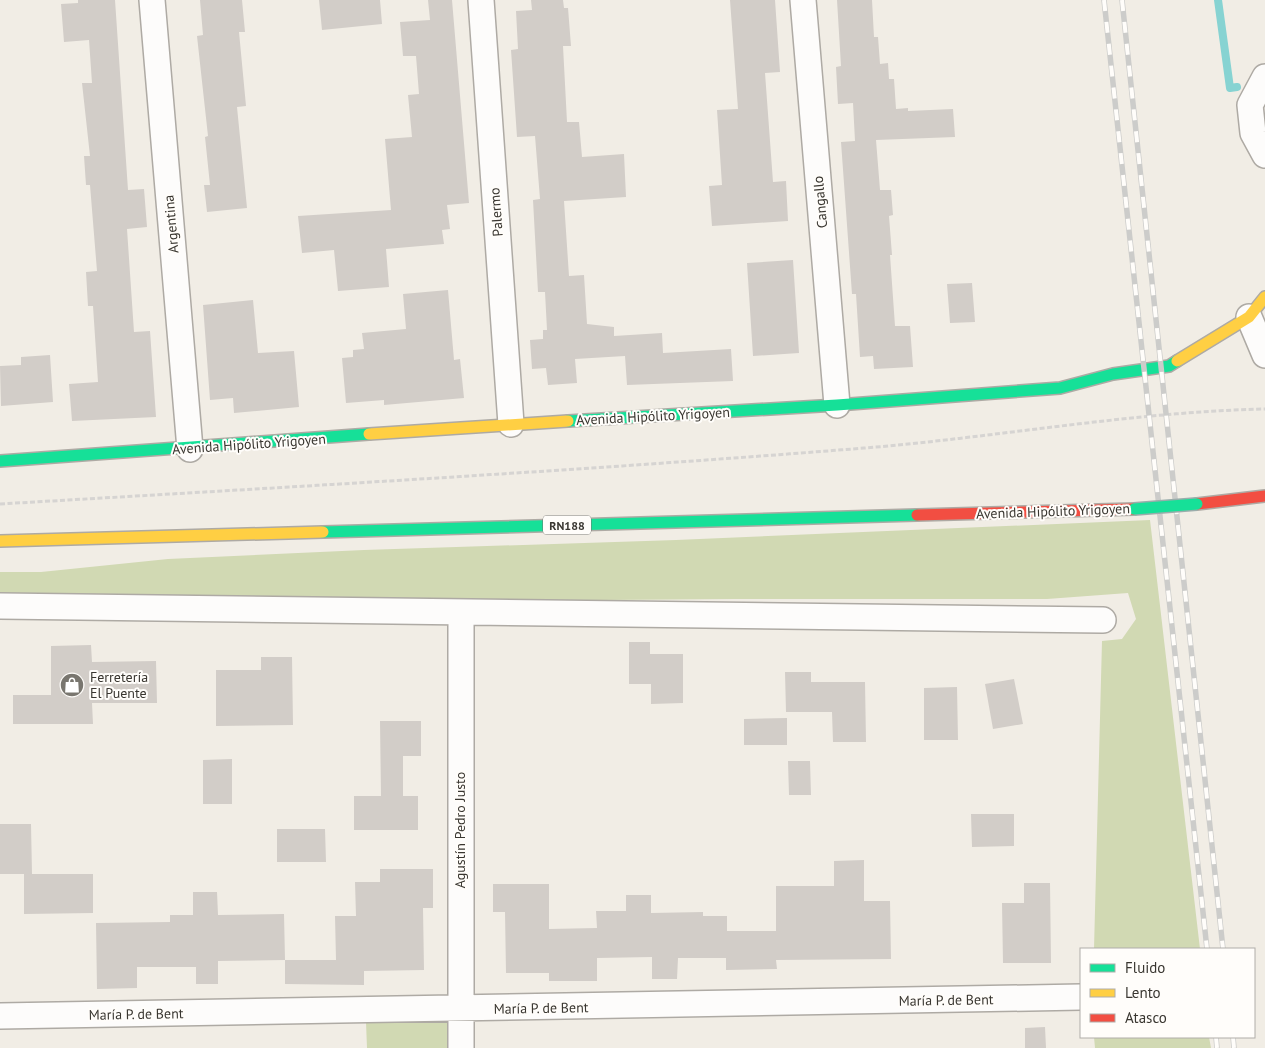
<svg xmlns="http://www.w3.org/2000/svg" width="1265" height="1048" viewBox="0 0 1265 1048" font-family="'PT Sans',sans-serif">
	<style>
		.green { fill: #d1d9b3 }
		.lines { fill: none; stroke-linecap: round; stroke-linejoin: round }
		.stream { stroke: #87d3d2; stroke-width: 8 }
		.building { fill: #d2cdc8 }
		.street-casing { stroke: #aeaaa4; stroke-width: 28 }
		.fast-casing { stroke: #aeaaa4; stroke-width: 14 }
		.slow-casing { stroke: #aeaaa4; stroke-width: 14 }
		.jam-casing { stroke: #aeaaa4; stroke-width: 14 }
		.path { stroke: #d6d4d2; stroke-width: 3; stroke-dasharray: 5 2.5; stroke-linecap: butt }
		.street { stroke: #fdfcfb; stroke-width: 25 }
		.fast { stroke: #16e098; stroke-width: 11 }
		.slow { stroke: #ffcf43; stroke-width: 11 }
		.jam { stroke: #f24e42; stroke-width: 11 }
		.rail-casing { stroke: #ccccca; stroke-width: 5.5 }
		.rail { stroke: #fffdfa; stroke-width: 4; stroke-dasharray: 11; stroke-linecap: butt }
		.fast-bridge-casing { stroke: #9aadab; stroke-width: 14; stroke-linecap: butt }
		.fast-bridge { stroke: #16e098; stroke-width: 11 }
		.labels { text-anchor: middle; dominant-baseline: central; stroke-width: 4; stroke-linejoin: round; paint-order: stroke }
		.shield { fill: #fffdfa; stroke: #74726d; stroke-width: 1 }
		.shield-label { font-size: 12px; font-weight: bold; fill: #393630 }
		.street-label { font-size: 14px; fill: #393630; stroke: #fffdfa }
		.poi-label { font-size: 14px; fill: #393630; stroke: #fffdfa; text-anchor: start }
	</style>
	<rect width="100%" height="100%" fill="#f1ede5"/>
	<path class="green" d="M 1150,520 L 1200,949 L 1094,949 L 1102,641 L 1122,639 L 1136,619 L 1128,593 L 1047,599 L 734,599 L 489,601 L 0,595 L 0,572 L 41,572 L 168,559 L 364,550 L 676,540 Z
		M 451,1020 L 453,1048 L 367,1048 L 366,1022 Z
		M 1094,1037 L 1209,1037 L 1211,1048 L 1095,1048 Z"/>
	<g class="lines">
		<path class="stream" d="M 1218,0 L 1230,88 L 1237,87"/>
	</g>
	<path class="building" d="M 78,0 L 115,0 L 128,190 L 144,189 L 147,227 L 127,229 L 134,332 L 150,331 L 156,417 L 72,421 L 69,384 L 98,382 L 93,306 L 88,306 L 86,272 L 97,271 L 90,185 L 86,185 L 84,156 L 90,156 L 82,83 L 92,83 L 89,40 L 64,42 L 61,4 L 78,3 Z
		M 200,0 L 242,0 L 245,32 L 239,32 L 246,106 L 237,107 L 247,208 L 207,212 L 204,185 L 210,185 L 205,137 L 208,136 L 197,36 L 203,35 Z
		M 319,0 L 380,0 L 382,24 L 322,30 Z
		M 428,0 L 452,0 L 469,203 L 447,205 L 450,229 L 442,230 L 444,244 L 386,249 L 389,287 L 338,291 L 334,250 L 302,253 L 298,216 L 391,210 L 385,139 L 412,137 L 408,95 L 419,94 L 416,56 L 403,56 L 400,22 L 430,20 Z
		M 531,0 L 563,0 L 564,8 L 568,8 L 571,46 L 563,46 L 567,122 L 579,122 L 582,157 L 624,154 L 626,197 L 564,201 L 569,276 L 584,275 L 587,324 L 614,327 L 614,336 L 662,333 L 663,353 L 731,349 L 733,381 L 627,385 L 625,356 L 575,359 L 577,383 L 548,385 L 546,368 L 532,369 L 530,340 L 543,339 L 543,330 L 547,330 L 545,292 L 538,292 L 533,200 L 540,199 L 535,136 L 517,137 L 511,50 L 518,49 L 516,11 L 532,10 Z
		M 730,0 L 775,0 L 780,72 L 765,73 L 773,182 L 786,181 L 788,221 L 712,226 L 709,186 L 722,185 L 717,110 L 738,109 Z
		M 837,0 L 872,0 L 874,37 L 878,37 L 880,64 L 888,63 L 889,79 L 894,79 L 896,109 L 908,108 L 908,111 L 953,109 L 955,137 L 876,140 L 880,190 L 891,190 L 893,215 L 889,216 L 892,255 L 890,255 L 895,326 L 910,326 L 913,367 L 874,369 L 873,356 L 860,357 L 856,294 L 852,294 L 841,142 L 855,141 L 853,103 L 838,104 L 836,67 L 841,66 Z
		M 793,260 L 799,353 L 753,356 L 747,263 Z
		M 972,283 L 975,322 L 950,323 L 947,284 Z
		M 448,290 L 454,360 L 460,359 L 464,398 L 384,405 L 384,400 L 346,403 L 342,358 L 353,357 L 353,350 L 364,349 L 362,333 L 406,329 L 403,294 Z
		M 253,300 L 258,353 L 294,351 L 299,407 L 234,413 L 233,398 L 210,400 L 203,305 Z
		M 50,355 L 53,402 L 1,406 L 0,366 L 21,365 L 21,357 Z
		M 629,642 L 650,642 L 650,654 L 683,654 L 683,703 L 651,704 L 651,684 L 629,684 Z
		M 91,645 L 92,662 L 156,661 L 157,703 L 92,703 L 93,724 L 13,724 L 13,695 L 51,695 L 51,646 Z
		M 261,657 L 292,657 L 293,725 L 216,726 L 216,670 L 261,670 Z
		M 785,672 L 811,672 L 811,682 L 865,682 L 866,742 L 833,742 L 832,712 L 786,712 Z
		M 1014,679 L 1023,724 L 993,729 L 985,684 Z
		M 957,687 L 958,740 L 924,740 L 924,688 Z
		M 787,718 L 787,745 L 744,745 L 744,719 Z
		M 380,721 L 421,721 L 421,756 L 403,756 L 403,796 L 418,796 L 418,830 L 354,830 L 354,796 L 381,796 Z
		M 232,759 L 232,804 L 203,804 L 203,760 Z
		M 788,761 L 810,761 L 811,795 L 789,795 Z
		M 971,814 L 1014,814 L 1014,846 L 972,847 Z
		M 0,824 L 31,824 L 32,874 L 93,874 L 93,913 L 24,914 L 24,874 L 0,874 Z
		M 277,829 L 325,829 L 326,862 L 277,862 Z
		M 864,860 L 864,901 L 890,901 L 891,959 L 776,960 L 777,969 L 726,970 L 726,958 L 678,958 L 677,979 L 652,979 L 652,957 L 597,958 L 597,981 L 549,981 L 549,973 L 506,973 L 505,912 L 493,912 L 493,884 L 549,884 L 549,929 L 597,928 L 596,911 L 626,911 L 626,895 L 651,895 L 651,913 L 703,912 L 703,916 L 727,916 L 727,931 L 776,931 L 776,886 L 834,886 L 834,861 Z
		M 380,869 L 433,869 L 433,908 L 423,908 L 424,970 L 364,971 L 364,985 L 285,984 L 285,960 L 336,960 L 335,916 L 356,916 L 355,882 L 380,882 Z
		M 1024,883 L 1050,883 L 1051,963 L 1003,963 L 1002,903 L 1024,903 Z
		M 193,892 L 217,892 L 218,915 L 284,914 L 285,960 L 218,961 L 218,984 L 196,984 L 196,967 L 137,967 L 137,988 L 97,989 L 96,923 L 170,922 L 170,915 L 193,915 Z
		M 1045,1027 L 1046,1048 L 1025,1048 L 1025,1028 Z"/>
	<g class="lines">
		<g class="street-casing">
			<path id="street" d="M 152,0 L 190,449
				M 481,0 L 511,424
				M 803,0 L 837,405
				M 1265,77 L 1250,105 L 1253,133 L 1265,155
				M 1249,317 L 1265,355
				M 0,606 L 1103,620
				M 461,612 L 461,1048
				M 0,1016 L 1081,997"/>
		</g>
		<g class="fast-casing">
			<path id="fast" d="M 568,421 L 837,405 L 1060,388 L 1113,374 L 1169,366 L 1177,361
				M 0,461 L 369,434
				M 323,532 L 917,515"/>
		</g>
		<g class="slow-casing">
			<path id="slow" d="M 1177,361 L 1249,317 L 1265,297
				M 369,434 L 568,421
				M 0,541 L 323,532"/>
		</g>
		<g class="jam-casing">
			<path id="jam" d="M 1197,504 L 1265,496
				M 917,515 L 1134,509"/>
		</g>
		<path class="path" d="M 0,504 C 289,487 577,471 865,448 C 999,437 1131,412 1265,409"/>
		<use href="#street" class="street"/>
		<use href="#fast" class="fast"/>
		<use href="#slow" class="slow"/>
		<use href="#jam" class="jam"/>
		<g class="rail-casing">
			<path id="rail" d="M 1104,0 L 1207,949
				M 1122,0 L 1223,949
				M 1216,1037 L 1217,1048
				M 1233,1037 L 1234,1048"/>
		</g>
		<use href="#rail" class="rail"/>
		<g class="fast-bridge-casing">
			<path id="fast-bridge" d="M 1134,509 L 1197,504"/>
		</g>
		<use href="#fast-bridge" class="fast-bridge"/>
	</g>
	<defs>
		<g id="shop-disc" transform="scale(1.25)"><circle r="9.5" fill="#79766f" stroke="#fffdfa"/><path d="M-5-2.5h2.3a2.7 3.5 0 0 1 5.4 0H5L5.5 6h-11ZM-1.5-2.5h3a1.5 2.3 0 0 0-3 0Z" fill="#fff"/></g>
	</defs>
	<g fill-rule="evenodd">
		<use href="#shop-disc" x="72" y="685"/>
	</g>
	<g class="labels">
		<rect class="shield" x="543" y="515.5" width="48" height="19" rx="4"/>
		<g class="shield-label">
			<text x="567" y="525">RN188</text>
		</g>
		<g class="street-label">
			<text transform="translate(820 202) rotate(-95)">Cangallo</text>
			<text transform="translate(496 212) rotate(-94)">Palermo</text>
			<text transform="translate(171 224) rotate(-95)">Argentina</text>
			<text transform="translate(653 416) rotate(-3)">Avenida Hipólito Yrigoyen</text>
			<text transform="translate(249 444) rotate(-4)">Avenida Hipólito Yrigoyen</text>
			<text transform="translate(1053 511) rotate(-2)">Avenida Hipólito Yrigoyen</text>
			<text transform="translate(460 830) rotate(-90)">Agustín Pedro Justo</text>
			<text transform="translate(946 1000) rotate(-1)">María P. de Bent</text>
			<text transform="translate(541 1008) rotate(-1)">María P. de Bent</text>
			<text transform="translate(136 1014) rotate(-1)">María P. de Bent</text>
		</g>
		<g class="poi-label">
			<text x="90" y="677">Ferretería<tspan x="90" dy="16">El Puente</tspan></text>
		</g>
	</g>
	<rect x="1080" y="948" width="175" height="90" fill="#fffdfa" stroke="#b0ada9"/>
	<rect x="1090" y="964" width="25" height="8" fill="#16e098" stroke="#b0ada9"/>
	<text x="1125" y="973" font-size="15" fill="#393630">Fluido</text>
	<rect x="1090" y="989" width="25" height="8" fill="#ffcf43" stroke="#b0ada9"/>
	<text x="1125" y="998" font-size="15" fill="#393630">Lento</text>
	<rect x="1090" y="1014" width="25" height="8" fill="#f24e42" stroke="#b0ada9"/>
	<text x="1125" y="1023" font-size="15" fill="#393630">Atasco</text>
</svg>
